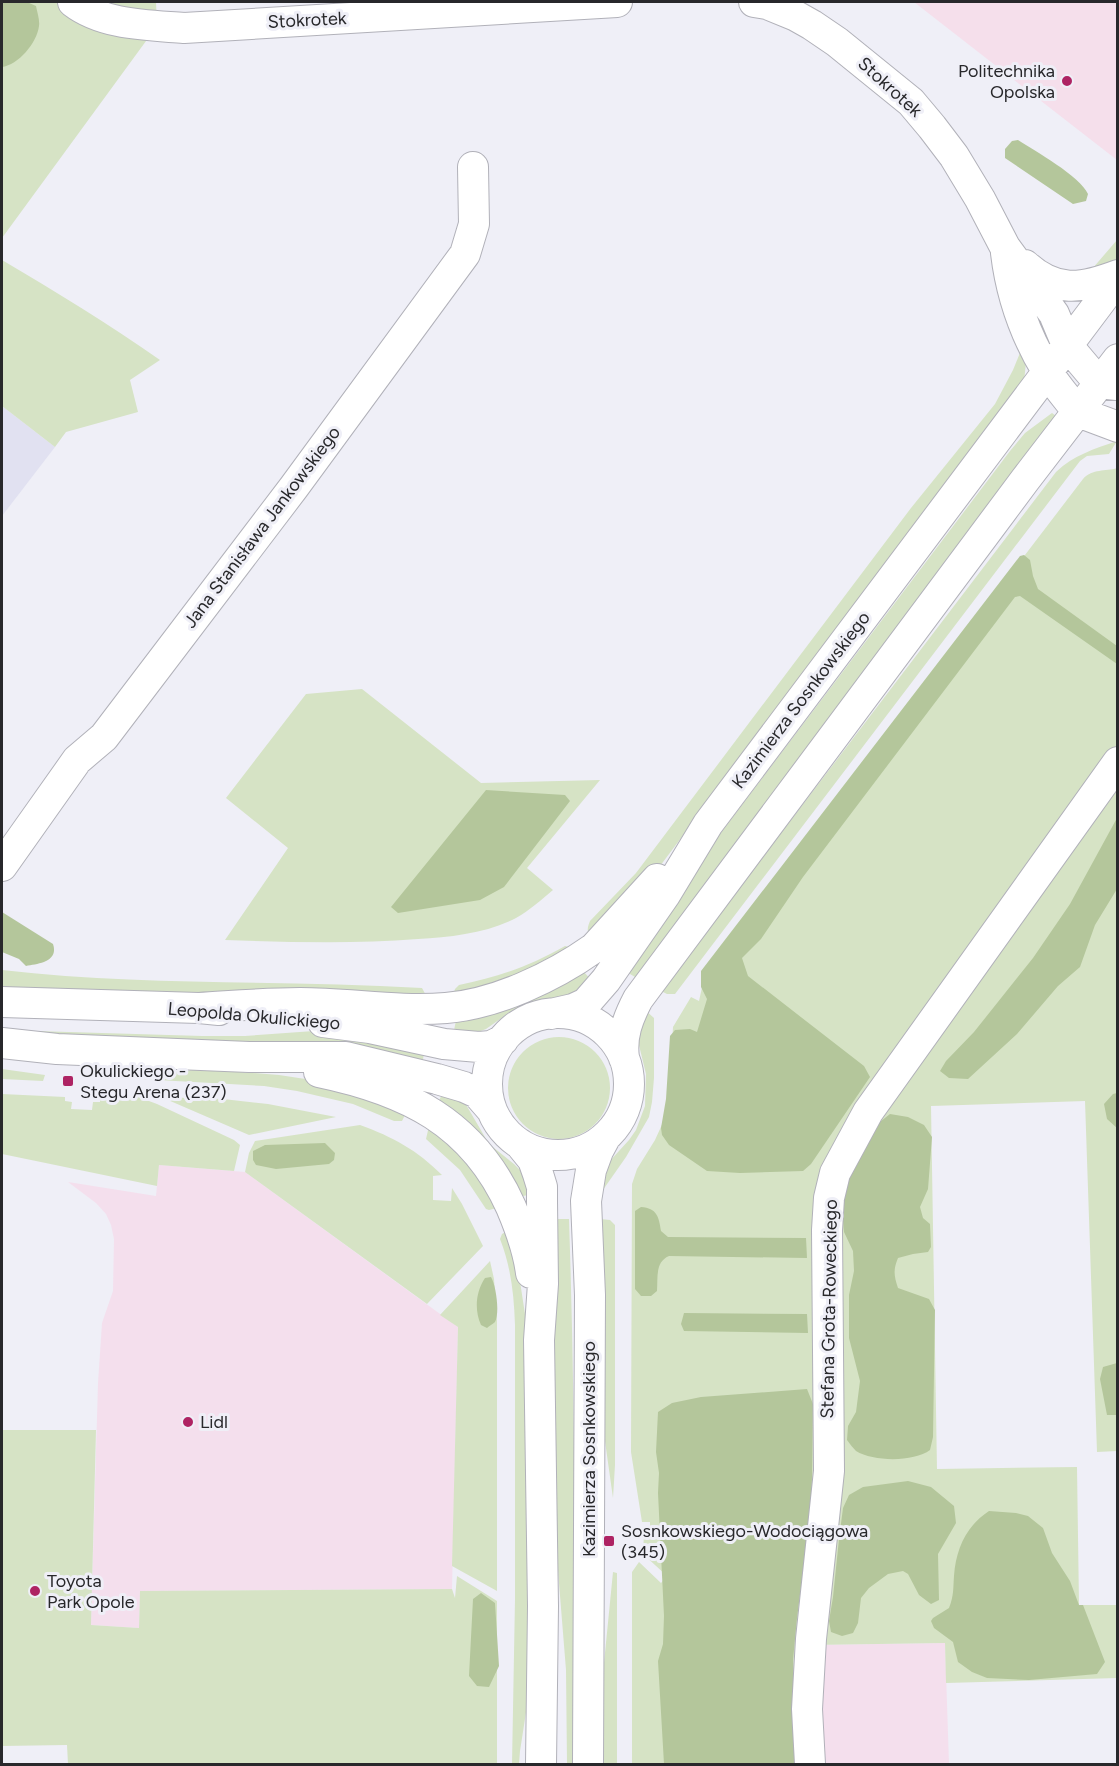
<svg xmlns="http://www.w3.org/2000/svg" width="1119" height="1766" viewBox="0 0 1119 1766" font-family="Figtree,sans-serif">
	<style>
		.commercial { fill: #f4dfed }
		.built { fill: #e1e1f1 }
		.education { fill: #f5dfeb }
		.green { fill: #d6e3c5 }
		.forest { fill: #b4c69b }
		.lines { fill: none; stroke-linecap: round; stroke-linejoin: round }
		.minor-casing { stroke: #b1b1b9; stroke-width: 32 }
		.minor { stroke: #fff; stroke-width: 30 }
		.poi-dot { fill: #ae2363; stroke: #efeff7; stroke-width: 2 }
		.labels { text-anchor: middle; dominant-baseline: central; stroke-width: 6; stroke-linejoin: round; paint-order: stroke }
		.street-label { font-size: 18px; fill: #28282b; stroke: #efeff7 }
		.poi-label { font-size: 18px; fill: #28282b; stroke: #efeff7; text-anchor: start }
	</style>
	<rect width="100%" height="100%" fill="#efeff7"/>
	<path class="commercial" d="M 159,1165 L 245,1172 L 458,1327 L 452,1589 L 140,1591 L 139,1628 L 91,1625 L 98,1383 L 102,1323 L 113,1291 L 114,1239 L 111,1225 L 106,1214 L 96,1203 L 68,1182 L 156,1196 Z
		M 945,1643 L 949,1764 L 810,1764 L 811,1645 Z"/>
	<path class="built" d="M 2,406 L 55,447 L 2,516 Z"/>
	<path class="education" d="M 914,2 L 1117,2 L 1117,160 Z"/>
	<path class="green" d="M 2,2 L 156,2 L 157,26 L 2,238 Z
		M 1117,240 L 1117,261 L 1086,276 Z
		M 2,260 C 56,292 109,324 160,360 L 130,380 L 138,412 L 66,432 L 55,447 L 2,406 Z
		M 1022,348 L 1026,362 L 1024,382 L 657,870 L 590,938 C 587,931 587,928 590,921 L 636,873 L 911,508 L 995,404 L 1013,370 Z
		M 1052,413 L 1059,418 L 697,895 L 640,980 L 625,971 L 704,855 L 1010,451 L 1025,433 Z
		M 1117,441 L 1109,454 L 1087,456 L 1080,461 L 675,994 L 667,994 L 657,989 L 778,837 L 1056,472 C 1074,455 1094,449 1117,441 Z
		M 1117,468 L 1117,1451 L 1097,1452 L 1085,1101 L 931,1106 L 937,1469 L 1077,1467 L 1079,1605 L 1117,1605 L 1117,1678 L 946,1683 L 945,1643 L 811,1645 L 810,1764 L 632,1764 L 632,1572 L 639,1562 L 661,1583 L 667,1576 L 643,1554 L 644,1533 L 650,1532 L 650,1522 L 642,1522 L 631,1452 L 632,1184 L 637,1169 L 655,1140 L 665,1118 L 669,1098 L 673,1027 L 691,997 L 699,1001 L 705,974 L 1083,479 C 1093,468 1105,472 1117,468 Z
		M 362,689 L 481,783 L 600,780 L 527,868 L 553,890 C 541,900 530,910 516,918 C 487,933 451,937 418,939 C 354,944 289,942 225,940 L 288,848 L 226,798 L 306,694 Z
		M 565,946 L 569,947 L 571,950 L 516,978 L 453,995 L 455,989 L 459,985 C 498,977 530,966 565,946 Z
		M 2,970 C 141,986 282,980 422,988 L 429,1001 L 15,989 L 2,986 Z
		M 583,971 L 593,982 L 570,997 L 536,1001 L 513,1010 L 486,1029 L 478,1032 L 453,1036 L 456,1020 Z
		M 644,1009 L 654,1018 L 654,1078 L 652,1102 L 649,1117 L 626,1157 L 598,1197 L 608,1163 L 629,1140 L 636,1130 L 645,1106 L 646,1074 L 638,1041 Z
		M 2,1030 L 202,1036 L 245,1036 L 328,1030 L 425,1048 L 422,1065 L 2,1033 Z
		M508 1088a51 51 0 1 1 102 0a51 51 0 1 1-102 0Z
		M 2,1069 L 45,1075 L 43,1081 L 2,1079 Z
		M 201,1069 L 279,1075 L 312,1080 L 375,1099 L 405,1115 L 402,1121 L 394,1121 L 353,1104 L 297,1091 L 264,1086 L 122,1078 Z
		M 444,1090 L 465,1103 L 489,1144 L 514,1164 L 524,1174 L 532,1194 L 519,1197 L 438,1103 Z
		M 2,1094 L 65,1097 L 65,1101 L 72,1102 L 71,1109 L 92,1110 L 93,1102 L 100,1102 L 100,1097 L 138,1097 L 157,1104 L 234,1140 L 240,1145 L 234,1171 L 159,1165 L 157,1186 L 2,1154 Z
		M 161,1097 L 223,1099 L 268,1104 L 336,1117 L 249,1135 Z
		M 360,1125 C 393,1137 417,1150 442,1175 L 433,1176 L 433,1200 L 451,1201 L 452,1188 L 462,1204 L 483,1246 L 427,1304 L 245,1172 L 249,1153 L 255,1141 Z
		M 429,1126 L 468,1161 L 497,1208 L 489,1210 L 486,1209 L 460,1170 L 426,1139 Z
		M 553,1219 L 569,1219 C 575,1400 576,1583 573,1764 L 567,1764 L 566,1670 L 556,1546 Z
		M 600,1219 L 610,1220 L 615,1225 L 615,1465 L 613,1498 L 602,1420 Z
		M 507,1231 L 517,1262 L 525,1314 L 527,1394 L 527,1706 L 520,1751 L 519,1764 L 512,1764 L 515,1599 L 515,1325 C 514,1295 511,1267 500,1239 L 502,1234 Z
		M 490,1261 L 494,1279 L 497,1320 L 497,1591 L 452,1566 L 458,1327 L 440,1315 Z
		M 2,1430 L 96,1430 L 91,1625 L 139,1628 L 140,1591 L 452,1589 L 455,1598 L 457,1576 L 497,1601 L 497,1764 L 68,1764 L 67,1745 L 2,1746 Z
		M 613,1572 L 617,1573 L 617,1764 L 602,1764 L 603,1673 Z"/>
	<path class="forest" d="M 2,2 L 27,2 L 36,6 C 37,12 40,20 39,26 C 37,43 18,65 2,67 Z
		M 1018,140 C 1035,151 1080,176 1088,194 L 1086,201 L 1073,204 L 1005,158 L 1005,149 L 1012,141 Z
		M 1024,555 L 1030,560 L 1033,576 L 1038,589 L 1117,646 L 1117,664 L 1020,596 L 1015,597 L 803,877 L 761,939 L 742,958 L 748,976 L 864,1066 L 870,1077 L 811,1164 L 803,1171 L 740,1173 L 707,1171 L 669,1145 L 662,1135 L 661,1128 L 666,1099 L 670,1036 L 675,1030 L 690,1029 L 697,1032 L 707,999 L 701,987 L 701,971 L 1020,556 Z
		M 486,790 L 565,795 L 570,801 L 504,887 L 480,900 L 398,913 L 391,907 Z
		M 1117,818 L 1117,889 L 1095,925 L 1080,967 L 1058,986 L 1017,1034 L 968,1079 L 949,1078 L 940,1071 L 946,1061 L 974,1032 L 1033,958 L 1070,904 Z
		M 2,912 L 53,944 C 59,962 38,964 26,966 L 19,959 L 2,952 Z
		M 1117,1093 L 1118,1093 L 1117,1128 L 1107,1119 L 1104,1104 L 1113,1094 Z
		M 890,1114 L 908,1117 L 924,1125 L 932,1137 L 928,1189 L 920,1207 L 923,1218 L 930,1224 L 931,1247 L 928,1252 L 913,1254 L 898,1258 C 893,1270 894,1276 898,1288 L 929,1299 L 935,1310 L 933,1437 L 930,1450 C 914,1462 874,1462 856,1451 C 853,1448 850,1444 847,1440 L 848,1426 L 856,1412 L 860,1381 L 849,1338 L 849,1295 L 854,1271 L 853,1251 L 844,1232 L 841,1201 L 847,1180 L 876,1125 Z
		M 325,1143 L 335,1153 L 334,1160 L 329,1164 L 276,1169 L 256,1165 L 253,1160 L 253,1151 L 265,1145 Z
		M 641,1207 C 657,1208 659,1217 661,1231 L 668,1237 L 806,1238 L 807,1258 L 669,1256 C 655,1262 658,1277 657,1291 L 651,1296 L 641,1296 L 635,1289 L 635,1211 Z
		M 491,1277 C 496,1285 500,1313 495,1322 C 493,1324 489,1326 487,1328 L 481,1325 C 474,1310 476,1291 485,1278 Z
		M 684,1313 L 807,1314 L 808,1333 L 684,1331 L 681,1324 Z
		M 1117,1363 L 1117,1415 L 1107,1415 L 1100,1379 L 1103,1367 Z
		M 807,1389 L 813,1404 L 812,1477 L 811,1509 L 797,1618 L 793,1660 L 795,1764 L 664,1764 L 658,1661 L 663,1644 L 664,1616 L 658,1493 L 659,1473 L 656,1452 L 658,1412 L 672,1403 L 701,1397 Z
		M 908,1481 L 931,1487 L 954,1506 L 956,1523 L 938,1554 L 939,1600 L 931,1604 L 919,1595 L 908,1574 L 903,1571 L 888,1574 L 869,1588 L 861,1598 L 858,1623 L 853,1633 L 842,1636 L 831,1632 L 829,1621 L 833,1597 L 839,1539 L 843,1508 L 849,1495 L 863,1487 Z
		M 989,1511 L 1016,1513 L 1028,1516 L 1043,1528 L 1052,1553 L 1070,1581 L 1079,1605 L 1083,1605 L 1105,1662 L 1097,1674 L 1029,1680 L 987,1678 L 972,1672 L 958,1662 L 953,1642 L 934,1628 L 931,1621 L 933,1618 L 949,1608 C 954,1595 953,1589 954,1576 C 956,1549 966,1526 989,1511 Z
		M 481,1593 L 495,1603 L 499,1666 L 489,1687 L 477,1686 L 469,1676 L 473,1599 Z"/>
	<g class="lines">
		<g class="minor-casing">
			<path id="minor" d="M 73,2 C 103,25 147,25 184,28 L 617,2
				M 754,2 L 767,4 L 796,16 L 812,25 L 837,42 L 911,102 L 932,127 L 954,156 L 980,199 L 1005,247 L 1054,314 L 1067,345 L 1099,383 L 1117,385
				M 1006,253 C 1011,295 1025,335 1047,371 C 1056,386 1068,399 1078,412
				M 1025,265 C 1056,293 1081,289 1118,275
				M 1078,412 L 1118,427
				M 2,866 L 77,760 L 104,737 L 294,487 L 465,254 L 474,224 L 473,167
				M 2,1002 L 199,1008 L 219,1010
				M 199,1008 C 233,1006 266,1003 300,1003 C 349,1003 398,1012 446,1008 C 496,1004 553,977 594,948 L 657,879
				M487 1084a71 71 0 1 1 142 0a71 71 0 1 1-142 0Z
				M 551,1014 L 573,1009 L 586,1003 L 606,980 L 665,895 L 708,824 L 1118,278
				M 323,1022 L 370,1028 L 444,1044 L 479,1047 L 491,1046 L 503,1040
				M 2,1043 L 57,1049 L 249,1057 L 346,1057 L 437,1079 L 464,1087 L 477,1093 L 491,1109
				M 624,1058 C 621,1036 628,1018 638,999 L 1025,480 L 1118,359
				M 319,1072 C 406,1090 473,1122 511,1207 C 520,1228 528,1250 531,1273
				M 520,1144 L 533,1160 L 538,1174 L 542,1187 L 542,1201 L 543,1284 L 539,1340 L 543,1606 L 541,1764
				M 588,1764 L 590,1295 L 586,1201 L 591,1170 L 598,1151 L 605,1138
				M 810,1764 L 807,1709 L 811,1639 L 829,1471 L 827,1230 L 829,1198 L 835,1173 L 868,1112 L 1118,762"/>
		</g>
		<use href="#minor" class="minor"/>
	</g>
	<g class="poi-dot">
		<circle cx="1067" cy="81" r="6"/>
		<rect x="62" y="1075" width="12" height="12" rx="3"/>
		<circle cx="188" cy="1422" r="6"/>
		<rect x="603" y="1535" width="12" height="12" rx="3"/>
		<circle cx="35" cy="1591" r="6"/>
	</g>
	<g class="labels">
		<g class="street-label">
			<text transform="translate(307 20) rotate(-3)">Stokrotek</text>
			<text transform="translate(890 87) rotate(42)">Stokrotek</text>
			<text transform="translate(262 527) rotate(-53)">Jana Stanisława Jankowskiego</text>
			<text transform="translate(801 700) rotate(-53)">Kazimierza Sosnkowskiego</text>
			<text transform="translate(254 1016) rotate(5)">Leopolda Okulickiego</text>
			<text transform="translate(829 1309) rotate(-89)">Stefana Grota-Roweckiego</text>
			<text transform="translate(589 1449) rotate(-90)">Kazimierza Sosnkowskiego</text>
		</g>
		<g class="poi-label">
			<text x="1055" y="71" text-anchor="end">Politechnika<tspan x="1055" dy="21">Opolska</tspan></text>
			<text x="80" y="1071">Okulickiego -<tspan x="80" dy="21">Stegu Arena (237)</tspan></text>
			<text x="200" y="1422">Lidl</text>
			<text x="621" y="1531">Sosnkowskiego-Wodociągowa<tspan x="621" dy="21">(345)</tspan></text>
			<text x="47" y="1581">Toyota<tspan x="47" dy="21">Park Opole</tspan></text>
		</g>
	</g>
	<rect width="1119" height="1766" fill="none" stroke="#28282b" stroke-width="6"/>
</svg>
